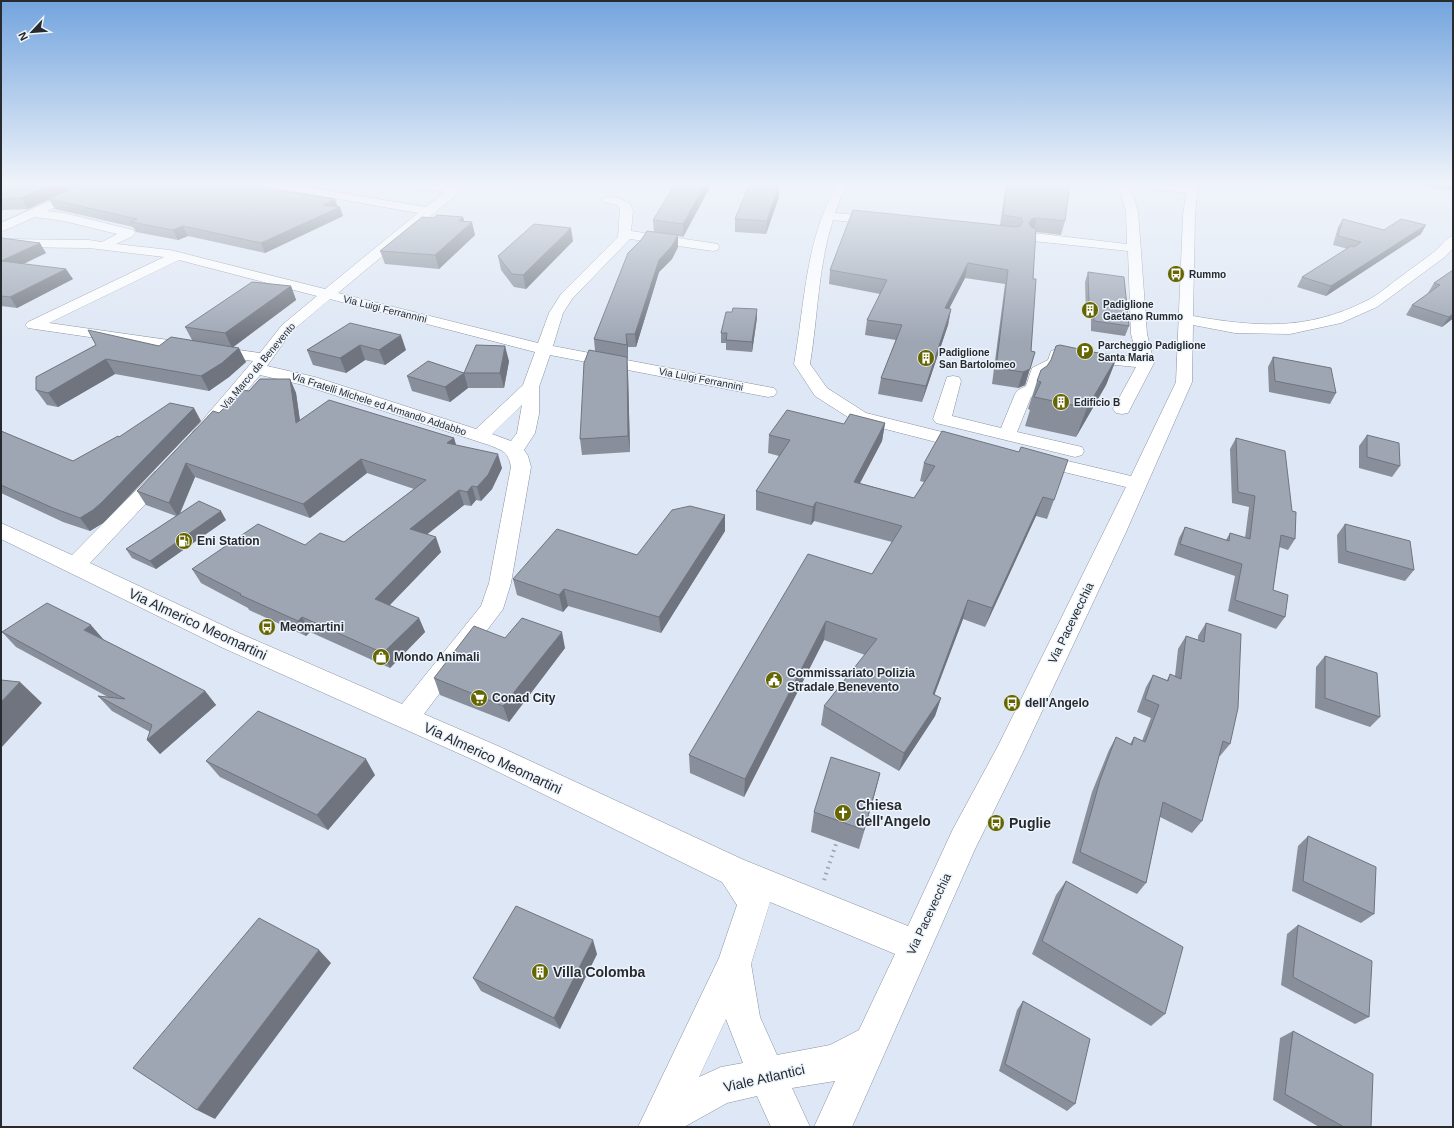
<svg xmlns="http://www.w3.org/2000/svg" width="1454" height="1128" viewBox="0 0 1454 1128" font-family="Arial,sans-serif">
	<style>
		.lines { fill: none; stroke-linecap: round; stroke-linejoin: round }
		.minor-casing { stroke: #8a92a0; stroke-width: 1 }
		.path { stroke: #9ca3ae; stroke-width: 4; stroke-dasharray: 1.5 4.5; stroke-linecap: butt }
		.minor { fill: #fff; fill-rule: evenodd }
		.wall { fill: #888f9b }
		.shaded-wall { fill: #6f747e }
		.building { fill: #9ea6b4; stroke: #6f747e }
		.labels { text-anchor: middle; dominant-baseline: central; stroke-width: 3; stroke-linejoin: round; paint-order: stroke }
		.far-poi-label { font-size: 10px; font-weight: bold; fill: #272b30; stroke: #eef4fc; text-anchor: start }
		.far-street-label { font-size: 10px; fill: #272b30; stroke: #eef4fc }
		.poi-label { font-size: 12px; font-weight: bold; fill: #272b30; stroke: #eef4fc; text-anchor: start }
		.street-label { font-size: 12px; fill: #272b30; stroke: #eef4fc }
		.near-street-label { font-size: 14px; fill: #272b30; stroke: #eef4fc }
		.near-poi-label { font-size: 14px; font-weight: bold; fill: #272b30; stroke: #eef4fc; text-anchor: start }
	</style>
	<rect width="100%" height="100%" fill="#dee7f5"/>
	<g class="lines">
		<g class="minor-casing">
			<path id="minor" d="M 89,183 L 102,183 L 101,185 L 47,211 L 64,213 L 129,229 L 133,230 L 135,233 L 133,236 L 116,244 L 170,250 L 325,289 L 418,213 L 264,186 L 260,185 L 259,183 L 282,183 L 426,207 L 445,192 L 399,186 L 395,185 L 394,183 L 423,183 L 458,188 L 460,190 L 457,194 L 338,293 L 538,343 L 549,313 L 561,294 L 618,237 L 620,208 L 617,205 L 604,202 L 602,200 L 604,198 C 613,195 623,199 630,204 L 633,211 L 631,231 L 718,244 L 719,247 L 718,250 L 713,251 L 630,239 L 572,299 L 563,313 L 553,346 L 768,387 L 774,388 L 777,392 L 774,396 L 768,397 L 550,355 L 539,387 L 539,414 L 535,433 L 524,450 L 528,456 L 531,467 L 511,583 L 503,609 L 424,714 L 498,746 L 744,860 L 908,926 L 953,829 L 998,746 L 1126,487 L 1031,464 L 1029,460 L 1031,456 L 1038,454 L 1131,476 L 1176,382 L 1183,216 L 1186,193 L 1126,186 L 1133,195 L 1138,211 L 1147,334 L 1154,363 L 1128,413 L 1122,414 L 1116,413 L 1113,409 L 1136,367 L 1064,360 L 1062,366 L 1046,373 L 1041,388 L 1037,394 L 1031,397 L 1017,432 L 1082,447 L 1084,451 L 1082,455 L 1075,457 L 936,423 L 933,419 L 947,377 L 953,376 L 959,377 L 961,381 L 952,416 L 1001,428 L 1015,394 L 1018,390 L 1026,386 L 1032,368 L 1048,360 L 1051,351 L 1057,349 L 1137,357 L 1131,334 L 1128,251 L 1033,241 L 1029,240 L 1027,237 L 1029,234 L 1033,233 L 1127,244 L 1126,211 L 1121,195 L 1113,183 L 1156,183 L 1187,186 L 1188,183 L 1198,183 L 1195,216 L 1193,316 C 1256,327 1307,331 1366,301 C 1379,295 1391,283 1403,275 C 1413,267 1424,260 1435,251 C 1441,247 1445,238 1453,236 L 1453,248 L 1446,256 L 1377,307 L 1341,323 L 1290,334 L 1235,333 L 1193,325 L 1192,382 L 1126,532 L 1022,754 L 975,849 L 852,1127 L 814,1127 L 835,1081 L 792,1088 L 810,1127 L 771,1127 L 757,1096 L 727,1103 L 684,1127 L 638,1127 L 719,958 L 737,905 L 722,882 L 478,762 L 221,647 L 1,539 L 1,523 L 72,555 L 154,472 L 161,470 L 168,472 L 171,476 L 168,480 L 90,563 L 239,633 L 402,704 L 481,606 L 489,583 L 511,467 C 508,451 503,451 489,445 L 303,385 L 260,375 L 207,437 L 201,438 L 195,437 L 192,433 L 195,429 L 253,361 L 28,328 L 25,325 L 28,322 L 164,257 L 89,248 L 1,247 L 1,239 L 89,240 L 102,242 L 117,234 L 64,221 L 35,217 L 1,232 L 1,223 ZM 179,260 L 317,296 L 282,325 L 260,353 L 49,323 ZM 330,299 L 535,352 L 523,385 L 476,429 L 315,377 L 267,366 L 292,331 ZM 522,405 L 517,433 L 511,441 L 492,434 ZM 770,902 L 895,954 L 859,1030 L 830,1045 L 777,1055 L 760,1017 L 751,964 ZM 726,1019 L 743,1063 L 721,1067 L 699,1077 Z
				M 682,183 L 795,183 C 788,192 703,187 687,186 L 683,185 Z
				M 839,183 L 849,183 L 840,199 L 835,213 L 881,217 L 885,218 L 887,221 L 885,224 L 881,225 L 833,220 C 818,266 818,316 810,364 L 827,388 L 866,413 L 974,440 L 976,444 L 974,448 L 967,450 L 854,421 L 815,396 L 794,364 C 805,305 805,235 839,183 Z"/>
		</g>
		<path class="path" d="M 824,880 L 837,841"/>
		<use href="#minor" class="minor"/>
	</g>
	<path class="wall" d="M 7,183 L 82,183 L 74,188 L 338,206 L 340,207 L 343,216 L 265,253 L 188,236 L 178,240 L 136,232 L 133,227 L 55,209 L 49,199 L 28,209 L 1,210 L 1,186 Z
		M 750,183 L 779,183 L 779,197 L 766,234 L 735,232 L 735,219 Z
		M 1006,183 L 1070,183 L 1065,221 L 1061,235 L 1036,232 L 1033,279 L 1031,351 L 1035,352 L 1025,385 L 1018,388 L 992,384 L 1005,284 L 965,278 L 949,309 L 951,309 L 948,325 L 922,402 L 878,394 L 881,378 L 896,340 L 865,335 L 867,320 L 880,294 L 829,284 L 830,270 L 1000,225 Z
		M 1419,183 L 1453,183 L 1453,187 L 1451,191 L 1420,186 Z
		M 709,189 L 683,237 L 678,236 L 678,247 L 672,259 L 659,272 L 636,347 L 628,347 L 628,359 L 627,359 L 628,372 L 630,452 L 582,455 L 580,439 L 595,351 L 594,339 L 654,232 L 653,220 Z
		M 463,217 L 464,221 L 475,235 L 439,269 L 385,264 L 380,251 Z
		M 1343,219 L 1384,230 L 1421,234 L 1326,296 L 1297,287 L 1302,277 L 1348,249 L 1333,245 L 1338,227 Z
		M 1,238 L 46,253 L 24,264 L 73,279 L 17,308 L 1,306 Z
		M 573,241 L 526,289 L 514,287 L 501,270 L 498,256 Z
		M 1453,270 L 1453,320 L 1451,320 L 1442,327 L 1406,315 L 1412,305 L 1429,293 L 1428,293 L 1434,283 Z
		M 1088,272 L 1129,326 L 1125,336 L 1091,331 L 1091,314 L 1086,314 L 1085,282 Z
		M 291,286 L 296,300 L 233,347 L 246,362 L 229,377 L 209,391 L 115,374 L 58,407 L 47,405 L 36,390 L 36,377 L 159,346 L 192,340 L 185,327 Z
		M 757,309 L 757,318 L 752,352 L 726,350 L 726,343 L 721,343 L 721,333 L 732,312 Z
		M 350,323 L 406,350 L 385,365 L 365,360 L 346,373 L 313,365 L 307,350 Z
		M 1117,357 L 1106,385 L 1076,437 L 1025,426 L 1030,410 L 1028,409 L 1037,381 Z
		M 1273,357 L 1336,393 L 1330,404 L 1269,392 L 1268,367 Z
		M 509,361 L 504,388 L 468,388 L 450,402 L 412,391 L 407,376 L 464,373 Z
		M 290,379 L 296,393 L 300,420 L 454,438 L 456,445 L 502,468 L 492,489 L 481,501 L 476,500 L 471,506 L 464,505 L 427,534 L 441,552 L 389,606 L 419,618 L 425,632 L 390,668 L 310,632 L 306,636 L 249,610 L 248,608 L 201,583 L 192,569 L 305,545 L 344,542 L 414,489 L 367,473 L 310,518 L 195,477 L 180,514 L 226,520 L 156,569 L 132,558 L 126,549 L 176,516 L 146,505 L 137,491 L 219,413 L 249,391 Z
		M 201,421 L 110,516 L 103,523 L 90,531 L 63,522 L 1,493 L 1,431 L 73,461 L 119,437 Z
		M 885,423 L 882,441 L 860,483 L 914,498 L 924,482 L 920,481 L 924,463 L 1054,500 L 1047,519 L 1036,516 L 985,627 L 963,619 L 934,694 L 941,698 L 935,716 L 899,771 L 821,725 L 824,706 L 865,655 L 824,640 L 744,797 L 690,773 L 689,755 L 872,574 L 892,542 L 814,521 L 811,525 L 756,510 L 756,491 L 779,456 L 768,453 L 769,435 L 844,424 Z
		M 1367,435 L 1400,466 L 1392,477 L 1359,468 L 1359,446 Z
		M 1236,438 L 1295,539 L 1288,550 L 1279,547 L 1273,590 L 1285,617 L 1276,629 L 1228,611 L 1235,576 L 1174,555 L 1179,538 L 1185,527 L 1226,540 L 1230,533 L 1245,538 L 1249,507 L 1232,503 L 1230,449 Z
		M 725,515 L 725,531 L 661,633 L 568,606 L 563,612 L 517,595 L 513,579 L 637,555 Z
		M 1345,524 L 1414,570 L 1405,581 L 1338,563 L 1337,535 Z
		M 1206,623 L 1230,744 L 1220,756 L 1219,756 L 1202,821 L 1192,833 L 1160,817 L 1146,883 L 1137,894 L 1072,863 L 1092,792 L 1109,750 L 1116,737 L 1130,744 L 1134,737 L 1142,741 L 1151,718 L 1137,712 L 1146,687 L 1153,675 L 1167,680 L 1170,674 L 1175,676 L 1178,649 L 1186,636 L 1198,640 L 1198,636 Z
		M 2,632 L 104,640 L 205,691 L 216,705 L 160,754 L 147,740 L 150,732 L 112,711 L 98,696 L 108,697 L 16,647 Z
		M 505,638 L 565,648 L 509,722 L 440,695 L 434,678 Z
		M 1325,656 L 1380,717 L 1370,727 L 1315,708 L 1316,667 Z
		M 206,761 L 375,775 L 328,830 L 220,777 Z
		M 880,773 L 859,849 L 811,832 L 814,812 Z
		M 1308,836 L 1374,914 L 1361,923 L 1292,891 L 1298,846 Z
		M 1066,881 L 1165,1014 L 1151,1026 L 1032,954 L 1056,895 Z
		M 1298,925 L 1369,1017 L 1355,1024 L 1281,985 L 1287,934 Z
		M 597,954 L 560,1029 L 481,991 L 473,978 Z
		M 1023,1001 L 1075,1104 L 1067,1111 L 999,1071 L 1017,1010 Z
		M 1293,1031 L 1371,1127 L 1319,1127 L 1273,1100 L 1280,1038 Z"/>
	<path class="shaded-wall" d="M 57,183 L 82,183 L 72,189 L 28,209 L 21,198 Z
		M 706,183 L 709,183 L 709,189 L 683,237 L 683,224 Z
		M 777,183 L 779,183 L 779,197 L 766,234 L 767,221 Z
		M 335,199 L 338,208 L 340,207 L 343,216 L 265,253 L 261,243 L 323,205 Z
		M 463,217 L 466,228 L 472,222 L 475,235 L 439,269 L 435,255 L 459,221 Z
		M 1037,218 L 1033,232 L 1029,223 L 1032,219 Z
		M 1426,225 L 1421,234 L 1326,296 L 1331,286 Z
		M 183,226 L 188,236 L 178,240 L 173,230 Z
		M 571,228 L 573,241 L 526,289 L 523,275 Z
		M 678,235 L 678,247 L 672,259 L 659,272 L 636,347 L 635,334 L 659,260 Z
		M 40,243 L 46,253 L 7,271 L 1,261 Z
		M 968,263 L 965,278 L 941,324 L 945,308 Z
		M 66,269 L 73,279 L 17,308 L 10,297 Z
		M 291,286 L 296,300 L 232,348 L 225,333 Z
		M 757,309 L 757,318 L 752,352 L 752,342 Z
		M 951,309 L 948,325 L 922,402 L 926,386 Z
		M 1453,314 L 1453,317 L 1451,320 L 1442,327 L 1449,317 Z
		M 626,334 L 628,347 L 628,359 L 627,345 Z
		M 401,335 L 406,350 L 385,365 L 379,350 Z
		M 360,345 L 365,360 L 346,373 L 340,358 Z
		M 505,346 L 509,361 L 504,388 L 500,373 Z
		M 239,348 L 246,362 L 229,377 L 209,391 L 201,376 Z
		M 1035,352 L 1025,385 L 1018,388 L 1023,372 Z
		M 627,357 L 628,372 L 630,452 L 628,436 Z
		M 1117,357 L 1106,385 L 1076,437 L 1087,408 Z
		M 106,359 L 115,374 L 58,407 L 48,393 Z
		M 464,373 L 468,388 L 450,402 L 445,387 Z
		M 290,379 L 296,393 L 302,437 L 296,423 Z
		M 194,408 L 201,421 L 110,516 L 103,523 L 90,531 L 80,518 Z
		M 885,423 L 882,441 L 851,500 L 854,482 Z
		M 454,438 L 458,452 L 447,443 Z
		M 498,454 L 502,468 L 492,489 L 481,501 L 477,487 Z
		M 361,459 L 367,473 L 310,518 L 303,504 Z
		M 186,463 L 195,477 L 178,517 L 169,503 Z
		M 472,486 L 476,500 L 471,506 L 467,492 Z
		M 459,490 L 464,505 L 415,544 L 410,529 Z
		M 1043,497 L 1036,516 L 985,627 L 992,608 Z
		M 816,502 L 814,521 L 811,525 L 813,507 Z
		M 221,511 L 226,520 L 156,569 L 150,561 Z
		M 725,515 L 725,531 L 661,633 L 659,617 Z
		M 436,537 L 441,552 L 381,614 L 375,599 Z
		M 564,589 L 568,606 L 563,612 L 559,595 Z
		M 968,600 L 963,619 L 928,712 L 933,694 Z
		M 302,617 L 310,632 L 306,636 L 298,621 Z
		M 419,618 L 425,632 L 390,668 L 383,653 Z
		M 826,621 L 824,640 L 744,797 L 745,779 Z
		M 91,625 L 104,640 L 84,630 Z
		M 562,632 L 565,648 L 509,722 L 503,706 Z
		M 20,682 L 42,703 L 1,748 L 1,702 Z
		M 205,691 L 216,705 L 160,754 L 147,740 Z
		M 941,698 L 935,716 L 899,771 L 904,753 Z
		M 366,759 L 375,775 L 328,830 L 317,815 Z
		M 880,773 L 875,793 L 859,849 L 864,830 Z
		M 593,940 L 597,954 L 560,1029 L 554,1018 Z
		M 319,950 L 331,963 L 215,1119 L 197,1110 Z"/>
	<path class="building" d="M 7,183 L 57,183 L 21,198 L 1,199 L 1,186 Z
		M 85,183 L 230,183 L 335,199 L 323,205 L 340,207 L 261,243 L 183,226 L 173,230 L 131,222 L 137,219 L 49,199 Z
		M 676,183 L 706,183 L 683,224 L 653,220 Z
		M 750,183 L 777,183 L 776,185 L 779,185 L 767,221 L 735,219 Z
		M 1007,183 L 1070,183 L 1065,221 L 1037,218 L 1032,219 L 1029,223 L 1031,227 L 1036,229 L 1033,279 L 1036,279 L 1031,351 L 1035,352 L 1030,369 L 1023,372 L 996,368 L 1008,270 L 968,263 L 945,308 L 951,309 L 926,386 L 881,378 L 902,325 L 867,320 L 887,280 L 830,270 L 853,210 L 1016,227 L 1020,226 L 1023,222 L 1021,218 L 1003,215 Z
		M 437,215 L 463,217 L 459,221 L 472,222 L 435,255 L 380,251 L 422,217 L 434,218 Z
		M 1343,219 L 1384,230 L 1401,219 L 1426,225 L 1331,286 L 1302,277 L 1351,246 L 1354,247 L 1361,242 L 1338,236 Z
		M 534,224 L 571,228 L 523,275 L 512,274 L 498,256 Z
		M 647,231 L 678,235 L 672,246 L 659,260 L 635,334 L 626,334 L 627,345 L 594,339 L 628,253 L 641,240 Z
		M 1,238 L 40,243 L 1,261 Z
		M 1,261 L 66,269 L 10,297 L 1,296 Z
		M 1453,270 L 1453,314 L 1449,317 L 1412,305 L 1440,285 L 1434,283 Z
		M 1088,272 L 1124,277 L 1129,326 L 1094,321 L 1094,305 L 1089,304 Z
		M 252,282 L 291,286 L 225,333 L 185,327 Z
		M 733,308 L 757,309 L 752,342 L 726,340 L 727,333 L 721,333 L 726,312 L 732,312 Z
		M 350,323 L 401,335 L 379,350 L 360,345 L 340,358 L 307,350 Z
		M 88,330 L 159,346 L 171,337 L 239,348 L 222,363 L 201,376 L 106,359 L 48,393 L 36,390 L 36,377 L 96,345 Z
		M 476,345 L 505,346 L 500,373 L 464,373 L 445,387 L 407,376 L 428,361 L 464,373 Z
		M 1060,345 L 1117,357 L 1087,408 L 1034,397 L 1041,382 L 1037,381 L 1041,370 L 1047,366 L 1051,360 L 1056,346 Z
		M 589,350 L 627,357 L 628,436 L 580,439 L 584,363 Z
		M 1273,357 L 1331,368 L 1336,393 L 1275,381 Z
		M 260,379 L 290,379 L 296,423 L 329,400 L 454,438 L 447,443 L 498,454 L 488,475 L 477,487 L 472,486 L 467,492 L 459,490 L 410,529 L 436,537 L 375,599 L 419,618 L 383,653 L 302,617 L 298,621 L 240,595 L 241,594 L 192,569 L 258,524 L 305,545 L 320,533 L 344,542 L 426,480 L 361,459 L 303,504 L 186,463 L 169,503 L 137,491 L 213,411 L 219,413 L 242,390 L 249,391 Z
		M 170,403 L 194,408 L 101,503 L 93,510 L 80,518 L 53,508 L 1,485 L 1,431 L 73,461 L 118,436 L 119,437 Z
		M 787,410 L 844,424 L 850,414 L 885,423 L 854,482 L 914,498 L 935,466 L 924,463 L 942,431 L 1019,452 L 1021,447 L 1068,460 L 1054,500 L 1043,497 L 992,608 L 968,600 L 933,694 L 941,698 L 904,753 L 824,706 L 877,639 L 826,621 L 745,779 L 689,755 L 808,554 L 872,574 L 902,526 L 816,502 L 813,507 L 756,491 L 790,440 L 769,435 Z
		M 1367,435 L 1399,443 L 1400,466 L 1367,457 Z
		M 1236,438 L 1285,451 L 1292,511 L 1296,512 L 1295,539 L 1281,535 L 1273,590 L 1288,595 L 1285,617 L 1235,600 L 1242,564 L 1180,544 L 1185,527 L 1229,541 L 1230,533 L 1250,539 L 1255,496 L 1238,492 Z
		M 199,501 L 221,511 L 150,561 L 126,549 Z
		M 690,506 L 725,515 L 659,617 L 564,589 L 559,595 L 513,579 L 557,529 L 637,555 L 672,510 Z
		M 1345,524 L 1410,541 L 1414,570 L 1346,551 Z
		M 47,603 L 91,625 L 84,630 L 205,691 L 147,740 L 152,725 L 98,696 L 125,699 L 2,632 Z
		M 522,618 L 562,632 L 503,706 L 434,678 L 474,626 L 505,638 Z
		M 1206,623 L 1241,634 L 1238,708 L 1230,744 L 1223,741 L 1202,821 L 1163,802 L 1146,883 L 1080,852 L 1100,780 L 1116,737 L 1132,745 L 1134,737 L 1145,742 L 1159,705 L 1145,699 L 1153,675 L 1168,681 L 1170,674 L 1181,679 L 1186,636 L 1204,642 Z
		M 1325,656 L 1377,673 L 1380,717 L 1325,698 Z
		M 1,680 L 20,682 L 1,702 Z
		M 258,711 L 366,759 L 317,815 L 206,761 Z
		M 831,757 L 880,773 L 864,830 L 814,812 Z
		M 1308,836 L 1376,867 L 1374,914 L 1303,881 Z
		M 1066,881 L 1183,947 L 1165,1014 L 1042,941 Z
		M 516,906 L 593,940 L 554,1018 L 473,978 Z
		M 259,918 L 319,950 L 197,1110 L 133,1068 Z
		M 1298,925 L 1372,961 L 1369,1017 L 1293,977 Z
		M 1023,1001 L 1090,1039 L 1075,1104 L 1005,1064 Z
		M 1293,1031 L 1373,1074 L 1371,1127 L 1344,1127 L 1285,1094 Z"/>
	<linearGradient id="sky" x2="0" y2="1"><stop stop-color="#73a4de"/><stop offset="0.54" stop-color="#f0f4fa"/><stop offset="1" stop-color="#f0f4fa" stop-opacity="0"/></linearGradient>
	<rect width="1454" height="341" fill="url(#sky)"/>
	<defs>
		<g id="bus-disc" transform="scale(0.9)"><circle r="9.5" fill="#656601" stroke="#eef4fc"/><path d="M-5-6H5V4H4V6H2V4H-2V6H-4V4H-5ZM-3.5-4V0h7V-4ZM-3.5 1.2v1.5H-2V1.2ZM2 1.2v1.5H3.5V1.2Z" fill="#fff"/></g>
		<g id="building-disc" transform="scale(0.9)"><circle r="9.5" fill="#656601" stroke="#eef4fc"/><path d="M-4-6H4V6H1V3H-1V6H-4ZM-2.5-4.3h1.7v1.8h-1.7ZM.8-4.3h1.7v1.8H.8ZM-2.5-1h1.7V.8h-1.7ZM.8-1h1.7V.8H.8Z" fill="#fff"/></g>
		<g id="parking-disc" transform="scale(0.9)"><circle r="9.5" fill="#656601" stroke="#eef4fc"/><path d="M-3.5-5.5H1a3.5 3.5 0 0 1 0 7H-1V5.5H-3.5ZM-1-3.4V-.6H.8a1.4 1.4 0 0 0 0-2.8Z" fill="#fff"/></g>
		<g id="fuel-disc" transform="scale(0.9)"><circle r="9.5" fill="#656601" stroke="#eef4fc"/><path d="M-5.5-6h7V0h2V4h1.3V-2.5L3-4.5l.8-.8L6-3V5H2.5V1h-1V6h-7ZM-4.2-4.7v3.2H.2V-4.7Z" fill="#fff"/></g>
		<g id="shop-disc" transform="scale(0.9)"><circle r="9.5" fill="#656601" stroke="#eef4fc"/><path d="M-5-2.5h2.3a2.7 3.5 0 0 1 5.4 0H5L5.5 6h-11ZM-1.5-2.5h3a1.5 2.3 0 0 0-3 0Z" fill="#fff"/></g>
		<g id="civic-disc" transform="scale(0.9)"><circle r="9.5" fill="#656601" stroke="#eef4fc"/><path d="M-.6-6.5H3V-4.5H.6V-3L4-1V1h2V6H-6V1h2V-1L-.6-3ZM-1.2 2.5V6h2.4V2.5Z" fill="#fff"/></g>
		<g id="supermarket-disc" transform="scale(0.9)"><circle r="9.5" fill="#656601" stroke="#eef4fc"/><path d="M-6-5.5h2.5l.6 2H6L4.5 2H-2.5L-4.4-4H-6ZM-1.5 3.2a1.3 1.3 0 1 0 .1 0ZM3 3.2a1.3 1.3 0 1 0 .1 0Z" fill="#fff"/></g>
		<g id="church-disc" transform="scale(0.9)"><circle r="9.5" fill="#656601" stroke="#eef4fc"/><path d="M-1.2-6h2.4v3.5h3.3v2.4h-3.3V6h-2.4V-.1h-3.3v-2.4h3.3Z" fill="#fff"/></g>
	</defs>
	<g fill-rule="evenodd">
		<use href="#bus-disc" x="1176" y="274"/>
		<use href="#building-disc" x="1090" y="310"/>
		<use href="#parking-disc" x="1085" y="351"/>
		<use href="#building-disc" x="926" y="358"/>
		<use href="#building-disc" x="1061" y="402"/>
		<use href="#fuel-disc" x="184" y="541"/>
		<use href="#bus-disc" x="267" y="627"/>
		<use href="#shop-disc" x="381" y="657"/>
		<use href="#civic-disc" x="774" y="680"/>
		<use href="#supermarket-disc" x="479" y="698"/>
		<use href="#bus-disc" x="1012" y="703"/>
		<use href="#church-disc" x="843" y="813"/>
		<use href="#bus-disc" x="996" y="823"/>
		<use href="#building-disc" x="540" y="972"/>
	</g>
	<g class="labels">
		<g class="far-poi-label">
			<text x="1189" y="274">Rummo</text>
			<text x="1103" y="304">Padiglione<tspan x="1103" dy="12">Gaetano Rummo</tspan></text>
			<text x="1098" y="345">Parcheggio Padiglione<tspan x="1098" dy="12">Santa Maria</tspan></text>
			<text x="939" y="352">Padiglione<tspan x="939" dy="12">San Bartolomeo</tspan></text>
			<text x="1074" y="402">Edificio B</text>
		</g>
		<g class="far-street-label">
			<text transform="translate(385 309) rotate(14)">Via Luigi Ferrannini</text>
			<text transform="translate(258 366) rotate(-50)">Via Marco da Benevento</text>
			<text transform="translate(701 379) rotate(11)">Via Luigi Ferrannini</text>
			<text transform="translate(379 404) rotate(18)">Via Fratelli Michele ed Armando Addabbo</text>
		</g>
		<g class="poi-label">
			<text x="197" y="541">Eni Station</text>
			<text x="280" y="627">Meomartini</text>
			<text x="394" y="657">Mondo Animali</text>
			<text x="787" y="673">Commissariato Polizia<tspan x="787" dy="14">Stradale Benevento</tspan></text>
			<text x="492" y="698">Conad City</text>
			<text x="1025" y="703">dell'Angelo</text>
		</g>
		<g class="street-label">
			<text transform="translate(1071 623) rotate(-64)">Via Pacevecchia</text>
			<text transform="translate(929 914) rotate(-65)">Via Pacevecchia</text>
		</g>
		<g class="near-street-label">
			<text transform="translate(198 624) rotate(25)">Via Almerico Meomartini</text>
			<text transform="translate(493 758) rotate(25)">Via Almerico Meomartini</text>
			<text transform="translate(764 1078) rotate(-13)">Viale Atlantici</text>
		</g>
		<g class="near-poi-label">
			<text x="856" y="805">Chiesa<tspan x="856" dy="16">dell'Angelo</tspan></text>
			<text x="1009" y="823">Puglie</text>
			<text x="553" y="972">Villa Colomba</text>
		</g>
	</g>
	<rect width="1454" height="1128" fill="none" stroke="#272b30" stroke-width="4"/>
	<g transform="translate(32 32) rotate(244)" stroke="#eef4fc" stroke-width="3" paint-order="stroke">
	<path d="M0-3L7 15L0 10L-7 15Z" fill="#272b30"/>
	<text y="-6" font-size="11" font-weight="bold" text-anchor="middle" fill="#272b30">N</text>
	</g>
</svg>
